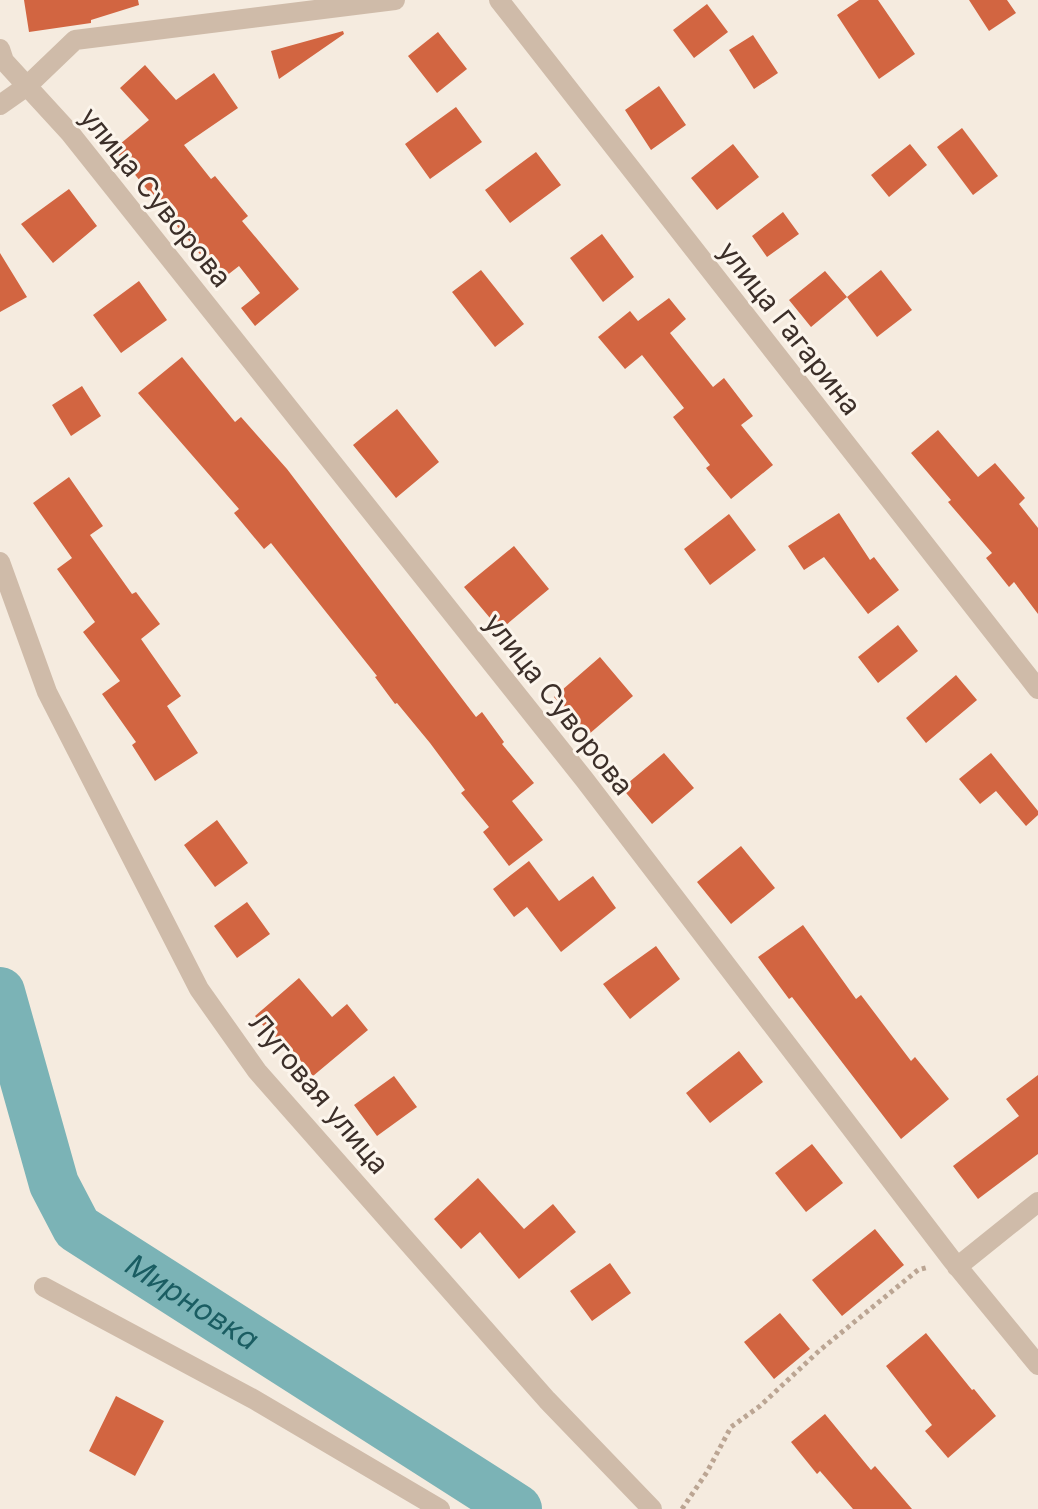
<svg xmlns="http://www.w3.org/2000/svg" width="1038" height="1509" viewBox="0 0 1038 1509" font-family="Inter,sans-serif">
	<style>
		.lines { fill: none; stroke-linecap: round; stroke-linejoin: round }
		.stream { stroke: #7bb3b6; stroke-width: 8 }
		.river { stroke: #7bb3b6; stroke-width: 50 }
		.building { fill: #d26541 }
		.path { stroke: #bba593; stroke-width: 5; stroke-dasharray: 4 4; stroke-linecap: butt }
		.minor { stroke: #cfbba9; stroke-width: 20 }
		.labels { text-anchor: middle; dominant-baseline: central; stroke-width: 6; stroke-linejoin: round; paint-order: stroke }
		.street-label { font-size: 28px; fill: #3c2f29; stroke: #fcf5ec }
		.water-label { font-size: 30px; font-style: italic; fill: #1a5d62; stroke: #fcf5ec }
	</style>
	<rect width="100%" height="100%" fill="#f5ebdf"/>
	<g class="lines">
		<path class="stream" d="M 0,1079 L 3,1077 L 13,1039"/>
		<path class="river" id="s1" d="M 0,992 L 54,1184 L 77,1228 L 517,1509"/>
	</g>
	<path class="building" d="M 24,0 L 138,0 L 139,5 L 91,20 L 91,23 L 29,32 Z
		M 859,0 L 878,0 L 915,54 L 879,79 L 837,15 Z
		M 969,0 L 1007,0 L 1016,13 L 989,31 Z
		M 707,4 L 728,32 L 694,58 L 673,30 Z
		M 343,31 L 344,34 L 279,79 L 271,51 Z
		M 438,32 L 467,69 L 437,93 L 408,56 Z
		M 753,35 L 778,73 L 754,89 L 729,50 Z
		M 145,65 L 176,100 L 214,73 L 238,108 L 184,145 L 211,179 L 215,176 L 248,216 L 242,221 L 299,289 L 255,326 L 241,308 L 260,293 L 239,266 L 221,280 L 114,149 L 149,120 L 120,88 Z
		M 659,86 L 686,125 L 651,150 L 625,110 Z
		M 456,107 L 482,142 L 430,179 L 405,144 Z
		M 962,128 L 998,176 L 973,195 L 937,147 Z
		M 733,144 L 759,177 L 717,210 L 691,178 Z
		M 910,144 L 927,165 L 889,197 L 871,175 Z
		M 536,152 L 561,185 L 510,223 L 485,190 Z
		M 69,189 L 97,226 L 53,263 L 21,224 Z
		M 783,212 L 799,234 L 767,257 L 752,236 Z
		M 602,234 L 634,277 L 603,302 L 570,258 Z
		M 0,253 L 27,297 L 0,312 Z
		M 481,270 L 524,324 L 495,347 L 452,292 Z
		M 881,270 L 912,310 L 877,337 L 847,297 Z
		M 825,271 L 847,297 L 811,327 L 789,300 Z
		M 139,281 L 167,320 L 121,353 L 93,315 Z
		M 669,298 L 686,319 L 670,333 L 713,387 L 724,378 L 753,416 L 741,425 L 773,465 L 731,499 L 706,468 L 710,465 L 673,417 L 684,408 L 642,355 L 625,369 L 598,337 L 630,311 L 638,321 Z
		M 182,357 L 235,422 L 241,417 L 287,469 L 476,717 L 482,712 L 504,742 L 502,744 L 534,783 L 512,801 L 543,840 L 509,866 L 483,832 L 489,827 L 461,793 L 465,790 L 430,743 L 397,703 L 395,704 L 375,677 L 377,676 L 271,543 L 264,549 L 234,513 L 239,509 L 138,393 Z
		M 82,386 L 101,416 L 71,436 L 52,405 Z
		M 397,409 L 439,462 L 396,498 L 353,445 Z
		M 938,430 L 978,477 L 995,463 L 1025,498 L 1019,504 L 1038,528 L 1038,614 L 1014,582 L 1009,587 L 986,558 L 992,553 L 948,502 L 951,500 L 911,453 Z
		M 69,477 L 103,526 L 90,535 L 132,594 L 136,592 L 160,624 L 141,639 L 181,696 L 167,706 L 198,753 L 155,781 L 132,745 L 136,742 L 102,694 L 120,681 L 83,632 L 95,622 L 57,569 L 72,558 L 33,503 Z
		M 839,513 L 870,560 L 874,557 L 899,590 L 868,614 L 824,557 L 804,570 L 788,546 Z
		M 729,514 L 756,550 L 710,585 L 684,549 Z
		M 514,546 L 549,589 L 500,630 L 464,587 Z
		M 898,625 L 918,651 L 878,683 L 858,657 Z
		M 600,657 L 633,696 L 588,735 L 554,697 Z
		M 956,675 L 977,700 L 926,743 L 906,718 Z
		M 664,753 L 694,788 L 652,824 L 622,788 Z
		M 991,753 L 1038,811 L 1038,815 L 1026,826 L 996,791 L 980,804 L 959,779 Z
		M 217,820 L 248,863 L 215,887 L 184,845 Z
		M 741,846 L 775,888 L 731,924 L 697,882 Z
		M 529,861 L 559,901 L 593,876 L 616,908 L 561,952 L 527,907 L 514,917 L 493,889 Z
		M 247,902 L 270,934 L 237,958 L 214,926 Z
		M 803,925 L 856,999 L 861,995 L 911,1061 L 915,1057 L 949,1099 L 901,1139 L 792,997 L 789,999 L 758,957 Z
		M 656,946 L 680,979 L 630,1019 L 603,984 Z
		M 299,978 L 332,1017 L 347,1004 L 368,1030 L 313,1076 L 284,1040 L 279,1044 L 255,1016 Z
		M 739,1051 L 763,1082 L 710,1123 L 686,1093 Z
		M 1038,1075 L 1038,1154 L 978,1199 L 953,1166 L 1019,1116 L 1006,1099 Z
		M 394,1076 L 417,1107 L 377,1136 L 354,1105 Z
		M 812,1144 L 843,1183 L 806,1212 L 775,1173 Z
		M 478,1178 L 524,1229 L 553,1204 L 576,1232 L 519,1279 L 480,1232 L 461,1249 L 434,1219 Z
		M 875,1229 L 904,1265 L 842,1316 L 812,1280 Z
		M 610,1263 L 631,1293 L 592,1321 L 570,1291 Z
		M 780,1313 L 810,1349 L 774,1379 L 744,1342 Z
		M 926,1333 L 972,1390 L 974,1389 L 996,1416 L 948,1458 L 925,1431 L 932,1425 L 886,1366 Z
		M 116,1396 L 164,1421 L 135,1476 L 89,1451 Z
		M 825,1414 L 871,1470 L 875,1466 L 912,1509 L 853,1509 L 820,1471 L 817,1474 L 791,1442 Z"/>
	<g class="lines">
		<path class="path" d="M 682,1509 L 707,1472 L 731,1427 L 760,1406 L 820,1350 L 918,1270 L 929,1267"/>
		<path class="minor" d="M 499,0 L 1038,689
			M 0,49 L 4,61 L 70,133 L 584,779 L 952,1260 L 1038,1365
			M 0,105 L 27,86 L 75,40 L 395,0
			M 0,562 L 47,692 L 199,989 L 257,1071 L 547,1400 L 652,1509
			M 957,1267 L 1038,1202
			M 44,1287 L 255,1400 L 440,1509"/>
	</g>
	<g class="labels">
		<g class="street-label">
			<text transform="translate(156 197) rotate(51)">улица Суворова</text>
			<text transform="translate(790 328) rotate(52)">улица Гагарина</text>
			<text transform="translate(559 704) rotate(52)">улица Суворова</text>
			<text transform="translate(319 1093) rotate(50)">Луговая улица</text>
		</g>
		<g class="water-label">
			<text stroke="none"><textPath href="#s1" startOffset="386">Мирновка</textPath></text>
		</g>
	</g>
</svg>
